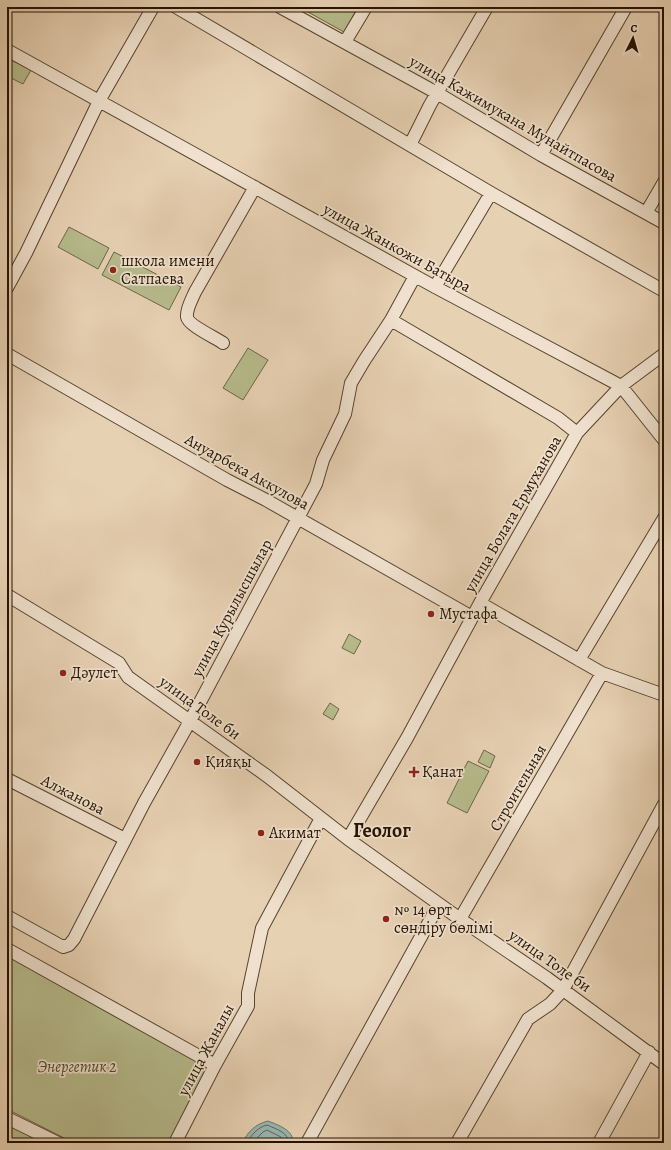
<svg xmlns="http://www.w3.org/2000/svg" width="671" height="1150" viewBox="0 0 671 1150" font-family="Alegreya,serif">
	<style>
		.green { fill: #b6bb8c; stroke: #6e6646 }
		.water { fill: #98b6b3; stroke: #6a746b }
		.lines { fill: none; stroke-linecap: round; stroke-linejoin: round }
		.shore { stroke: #5e645a; stroke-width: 1 }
		.minor-casing { stroke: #56422d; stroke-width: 14 }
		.minor { stroke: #efe1ce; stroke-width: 12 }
		.poi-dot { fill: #8f2418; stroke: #efe1ce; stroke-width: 1.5 }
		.labels { text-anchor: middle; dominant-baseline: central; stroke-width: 3.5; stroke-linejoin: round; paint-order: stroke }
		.street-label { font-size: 16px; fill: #251200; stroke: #efe1ce }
		.poi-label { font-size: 16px; fill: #251200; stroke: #efe1ce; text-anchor: start }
		.park-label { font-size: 16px; font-style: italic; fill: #50452a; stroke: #efe1ce }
		.district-label { font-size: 20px; font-weight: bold; fill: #251200; stroke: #efe1ce }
	</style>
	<rect width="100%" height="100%" fill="#e7d1b3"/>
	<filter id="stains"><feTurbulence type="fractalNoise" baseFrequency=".005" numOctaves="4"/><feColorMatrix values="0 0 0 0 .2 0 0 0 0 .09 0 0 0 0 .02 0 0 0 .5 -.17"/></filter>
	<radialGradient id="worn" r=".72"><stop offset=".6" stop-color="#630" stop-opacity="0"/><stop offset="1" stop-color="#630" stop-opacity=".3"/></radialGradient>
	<path class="green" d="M 299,7 L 358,7 L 344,32 Z
		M 7,58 L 31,70 L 23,84 L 7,76 Z
		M 69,227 L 109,248 L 98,269 L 58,247 Z
		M 114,252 L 181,287 L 169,310 L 102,275 Z
		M 248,348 L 268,360 L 243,400 L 223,388 Z
		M 349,634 L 361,641 L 354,654 L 342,648 Z
		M 330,703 L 339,709 L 333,720 L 323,714 Z
		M 484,750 L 495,756 L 490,768 L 478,762 Z
		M 468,761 L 489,771 L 467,813 L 447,803 Z
		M 7,953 L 210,1065 L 170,1143 L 74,1143 L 7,1109 Z
		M 7,1121 L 52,1143 L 7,1143 Z"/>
	<path class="water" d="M 268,1121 C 278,1125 294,1130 293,1143 L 242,1143 C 248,1132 255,1124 268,1121 Z"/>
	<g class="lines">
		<path class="shore" d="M 247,1143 C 251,1135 258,1127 267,1125 C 276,1129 288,1132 289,1143
			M 252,1143 L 263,1132 L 267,1130 L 281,1137 L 284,1143"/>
		<g class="minor-casing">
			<path id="minor" d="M 176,7 L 491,193 L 664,291
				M 280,7 L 437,93 L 541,155 L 664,223
				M 345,42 L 366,7
				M 7,50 L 435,287 L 621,386 L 664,440
				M 410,145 L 430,105 L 487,7
				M 541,155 L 626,7
				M 646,213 L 664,182
				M 435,287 L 491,193
				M 7,288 L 26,253 L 99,101 L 153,7
				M 391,320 L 558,418 L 577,433
				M 223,343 C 216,338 188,325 187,317 C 186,309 192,299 195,292 L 255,187
				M 7,354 L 227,480 L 266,500 L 472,617
				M 7,595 L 119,663 L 128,677 L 267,776 L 348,839 L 460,919 L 547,978 L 664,1064
				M 480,603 L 602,673 L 664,695
				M 579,660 L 664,518
				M 7,779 L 125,839
				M 348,839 L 407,738 L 480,603 L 577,433 L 621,386 L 664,354
				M 7,916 L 63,947 L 69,945 L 74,939 L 144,803 L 190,721 L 316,484 L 323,460 L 345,414 L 351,383 L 364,361 L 391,320 L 415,276
				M 460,919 L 602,673
				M 7,949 L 215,1065
				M 7,1118 L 58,1143
				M 175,1143 L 215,1065 L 248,1006 L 248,993 L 262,928 L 321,818
				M 307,1143 L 439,904
				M 457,1143 L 528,1019 L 550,1004 L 563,990 L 664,804
				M 599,1143 L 649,1052"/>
		</g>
		<use href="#minor" class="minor"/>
	</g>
	<g class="poi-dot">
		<circle cx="113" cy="270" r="4"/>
		<circle cx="431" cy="614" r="4"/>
		<circle cx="63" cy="673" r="4"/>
		<circle cx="197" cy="762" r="4"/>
		<path d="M412 766h4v4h4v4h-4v4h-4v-4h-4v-4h4z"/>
		<circle cx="261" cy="833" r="4"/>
		<circle cx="386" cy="919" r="4"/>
	</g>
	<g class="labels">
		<g class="street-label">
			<text transform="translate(513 119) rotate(30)">улица Кажимукана Мунайтпасова</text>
			<text transform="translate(397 248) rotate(29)">улица Жанкожи Батыра</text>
			<text transform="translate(247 472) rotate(29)">Ануарбека Аккулова</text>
			<text transform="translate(513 514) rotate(-60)">улица Болата Ермуханова</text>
			<text transform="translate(232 608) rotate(-62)">улица Курылысшылар</text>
			<text transform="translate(200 708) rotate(36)">улица Толе би</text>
			<text transform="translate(518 788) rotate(-60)">Строительная</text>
			<text transform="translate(73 795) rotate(27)">Алжанова</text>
			<text transform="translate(550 961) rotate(35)">улица Толе би</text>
			<text transform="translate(206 1050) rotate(-62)">улица Жаналы</text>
		</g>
		<g class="poi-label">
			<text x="121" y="261">школа имени<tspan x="121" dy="18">Сатпаева</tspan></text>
			<text x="439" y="614">Мустафа</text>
			<text x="71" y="673">Дәулет</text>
			<text x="205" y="762">Қияқы</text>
			<text x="422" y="772">Қанат</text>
			<text x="269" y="833">Акимат</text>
			<text x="394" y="910">№ 14 өрт<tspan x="394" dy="18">сөндіру бөлімі</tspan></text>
		</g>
		<g class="park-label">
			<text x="77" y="1067">Энергетик 2</text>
		</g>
		<g class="district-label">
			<text x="382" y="830">Геолог</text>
		</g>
	</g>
	<rect width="671" height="1150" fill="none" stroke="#e7d1b3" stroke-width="24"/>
	<rect x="8" y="8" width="655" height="1134" fill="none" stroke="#251200" stroke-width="2"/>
	<rect x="12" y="12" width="647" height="1126" fill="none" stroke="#251200"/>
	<g transform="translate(633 38) rotate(5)" stroke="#efe1ce" stroke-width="3" paint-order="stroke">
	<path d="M0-3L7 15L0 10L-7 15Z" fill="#251200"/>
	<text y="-6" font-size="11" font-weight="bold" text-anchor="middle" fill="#251200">С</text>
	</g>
	<rect width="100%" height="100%" filter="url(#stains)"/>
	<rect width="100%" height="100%" fill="url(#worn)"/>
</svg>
